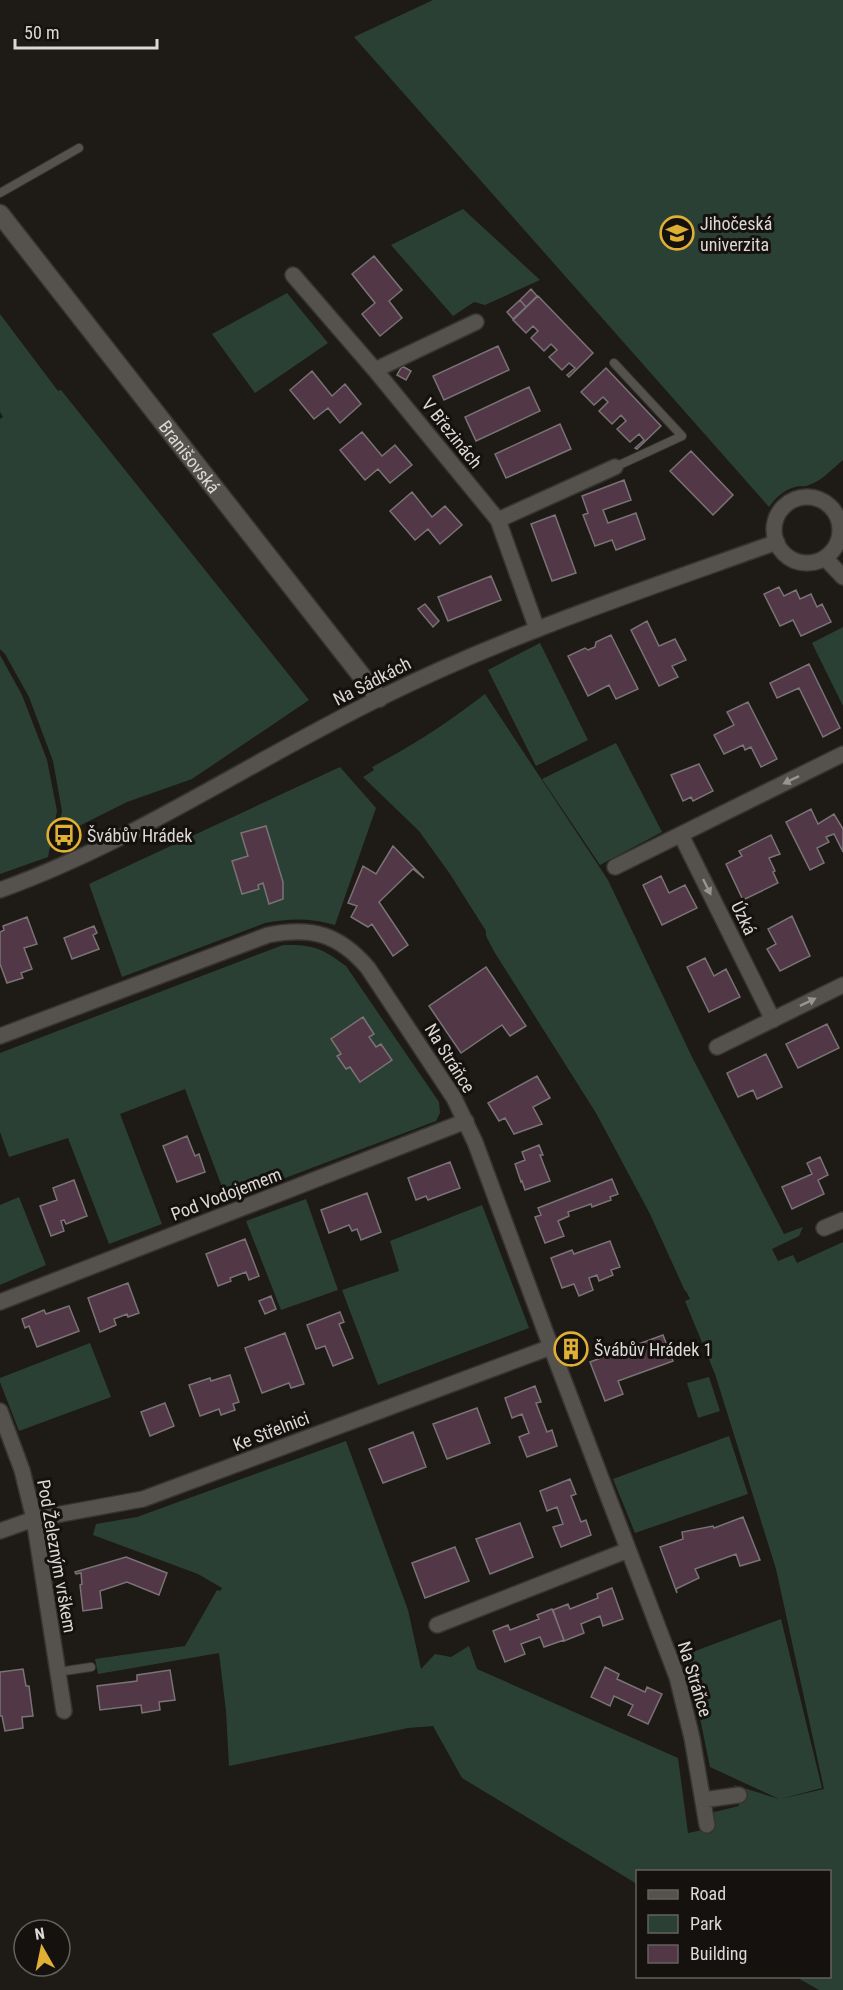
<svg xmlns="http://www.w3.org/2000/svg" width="843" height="1990" viewBox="0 0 843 1990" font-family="'Roboto Condensed',sans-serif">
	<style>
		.green { fill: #2b4034 }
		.building { fill: #523847; stroke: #797376; stroke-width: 1.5 }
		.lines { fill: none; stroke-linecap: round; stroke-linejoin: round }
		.service-casing { stroke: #363431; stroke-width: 10 }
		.minor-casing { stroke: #363431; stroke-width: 18 }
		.tertiary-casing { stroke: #363431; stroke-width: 21 }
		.service { stroke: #55514d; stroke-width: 8 }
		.minor { stroke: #55514d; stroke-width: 15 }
		.tertiary { stroke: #55514d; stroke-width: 18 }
		.oneway { fill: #989491 }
		.labels { text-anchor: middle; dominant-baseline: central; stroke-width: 6; stroke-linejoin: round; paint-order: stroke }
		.poi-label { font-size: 18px; fill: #dbd8d5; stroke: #15110e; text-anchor: start }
		.street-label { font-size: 18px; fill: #dbd8d5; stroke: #15110e }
	</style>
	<rect width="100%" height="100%" fill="#1e1a16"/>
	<path class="green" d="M 433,0 L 843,0 L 843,460 C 833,468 822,481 809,485 C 805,487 803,486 800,486 C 786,488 777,496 769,507 L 354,37 Z
		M 463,209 L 540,280 L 485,305 L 474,302 L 453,316 L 391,245 Z
		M 287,293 L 328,343 L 255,393 L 212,334 Z
		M 0,314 L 58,391 L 61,390 L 309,700 L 192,779 L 127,802 L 59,836 L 54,850 L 62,811 L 53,761 L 29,697 L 5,654 L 0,649 L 0,419 L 3,417 L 0,412 Z
		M 843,627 L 843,706 L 812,643 Z
		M 540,643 L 588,740 L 536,766 L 488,670 Z
		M 0,655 L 22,695 L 47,760 L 57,811 L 48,857 L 0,874 Z
		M 485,694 L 608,880 L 692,1057 L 784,1234 L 803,1227 L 799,1236 L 772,1249 L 778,1261 L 793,1255 L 797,1263 L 843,1242 L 843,1990 L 819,1990 L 796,1977 L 830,1976 L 830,1872 L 638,1872 L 637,1884 L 462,1778 L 433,1726 L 408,1728 L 229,1766 L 226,1711 L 219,1653 L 98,1674 L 95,1659 L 185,1646 L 217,1590 L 220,1591 L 222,1588 L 198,1574 L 93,1535 L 96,1524 L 137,1517 L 346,1441 L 408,1610 L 421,1669 L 435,1654 L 451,1657 L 469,1646 L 477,1669 L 678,1758 L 688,1833 L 708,1829 L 714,1812 L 739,1806 L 734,1785 L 779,1799 L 710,1767 L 700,1718 L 682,1656 L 781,1619 L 822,1788 L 780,1799 L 824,1789 L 776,1569 L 715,1374 L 685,1301 L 690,1299 L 686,1291 L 685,1291 L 650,1214 L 596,1113 L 495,953 L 486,936 L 486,931 L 450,874 L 419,831 L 363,777 L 374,770 L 372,767 C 412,746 449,722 485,694 Z
		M 616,743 L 662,832 L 600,865 L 542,779 Z
		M 340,767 L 376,808 L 335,925 C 309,918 291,918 265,923 L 122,977 L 89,884 Z
		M 283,945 C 314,945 320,947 346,966 L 439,1102 L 440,1113 L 436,1121 L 227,1200 L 185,1089 L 120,1114 L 162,1224 L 109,1244 L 68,1138 L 9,1157 L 0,1132 L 0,1053 Z
		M 19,1197 L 46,1265 L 0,1285 L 0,1205 Z
		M 306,1199 L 338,1290 L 281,1310 L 246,1221 Z
		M 482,1205 L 529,1328 L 378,1385 L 342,1290 L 399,1271 L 390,1241 Z
		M 90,1343 L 111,1397 L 19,1431 L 0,1382 L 0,1378 Z
		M 709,1377 L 720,1411 L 698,1418 L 687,1383 Z
		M 729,1436 L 748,1494 L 635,1533 L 613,1479 Z"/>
	<path class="building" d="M 374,256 L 402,290 L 389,301 L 402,318 L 380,336 L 362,314 L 375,303 L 352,274 Z
		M 531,289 L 537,296 L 526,307 L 520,300 Z
		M 538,296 L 593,353 L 569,377 L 567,375 L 575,368 L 569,363 L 562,370 L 549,357 L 557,350 L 551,344 L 544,351 L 531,338 L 538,331 L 533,326 L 526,333 L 513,320 Z
		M 520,300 L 526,307 L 513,319 L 507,312 Z
		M 498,346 L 509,370 L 444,400 L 433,376 Z
		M 402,366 L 411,371 L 406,380 L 397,375 Z
		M 606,368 L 661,426 L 637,449 L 635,448 L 644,440 L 639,434 L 630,442 L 617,429 L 626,421 L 621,415 L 612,424 L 599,411 L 608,402 L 603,397 L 594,405 L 581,392 Z
		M 312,371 L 332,396 L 345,384 L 361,404 L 340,423 L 328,408 L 314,419 L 290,390 Z
		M 529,387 L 540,411 L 476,441 L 465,417 Z
		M 560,424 L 571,449 L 506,478 L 495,454 Z
		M 362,432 L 382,456 L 395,445 L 412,465 L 390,483 L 378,469 L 365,480 L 340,450 Z
		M 691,451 L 733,495 L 713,515 L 670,471 Z
		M 624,480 L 631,500 L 603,510 L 608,523 L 636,513 L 645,539 L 616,550 L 612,540 L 595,546 L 583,515 L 588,513 L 582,496 Z
		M 412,492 L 432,517 L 445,506 L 462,525 L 440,544 L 428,529 L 415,540 L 390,511 Z
		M 555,515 L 576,573 L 552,581 L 531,524 Z
		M 491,576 L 501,600 L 448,621 L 438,597 Z
		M 779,587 L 784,596 L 796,590 L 800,599 L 811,594 L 817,607 L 822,604 L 831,622 L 801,636 L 793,620 L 780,626 L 764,594 Z
		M 425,604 L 439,621 L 433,627 L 418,609 Z
		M 647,621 L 659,646 L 675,639 L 686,660 L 672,666 L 678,677 L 659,686 L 631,630 Z
		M 611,635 L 638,689 L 616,699 L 609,685 L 588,696 L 568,656 L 585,648 L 588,650 L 595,647 L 596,642 Z
		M 809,664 L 840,728 L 823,737 L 799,688 L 777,698 L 770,683 Z
		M 748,702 L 777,759 L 761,767 L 751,747 L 745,750 L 743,745 L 724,754 L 714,735 L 734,725 L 727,712 Z
		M 699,764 L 713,791 L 693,801 L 691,797 L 683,801 L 671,775 Z
		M 811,809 L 818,824 L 834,814 L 843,829 L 843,852 L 834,834 L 826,837 L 829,842 L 817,848 L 824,863 L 810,870 L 786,822 Z
		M 266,826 L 283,882 L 283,899 L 269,904 L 263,883 L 258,885 L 259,889 L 242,894 L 232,861 L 248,856 L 241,833 Z
		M 771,835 L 780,854 L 769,858 L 775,871 L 773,872 L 778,883 L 743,900 L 726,864 L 742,856 L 739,851 Z
		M 393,846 L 424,878 L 413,869 L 379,902 L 408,945 L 393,956 L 372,924 L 368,927 L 351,917 L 357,906 L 348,903 L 363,866 L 376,874 Z
		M 661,876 L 669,893 L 685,885 L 697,908 L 662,925 L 643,885 Z
		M 792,916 L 810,956 L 780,971 L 767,949 L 776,944 L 768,929 Z
		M 27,917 L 37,944 L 24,948 L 32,969 L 21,973 L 23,978 L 7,983 L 0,964 L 0,932 L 4,930 L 3,926 Z
		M 94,926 L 97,933 L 93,935 L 99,949 L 72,959 L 64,938 Z
		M 705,958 L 714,976 L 726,969 L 740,997 L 709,1012 L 687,967 Z
		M 486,967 L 526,1026 L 510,1036 L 502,1025 L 461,1053 L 429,1006 Z
		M 363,1017 L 374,1034 L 369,1037 L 376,1047 L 381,1044 L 392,1060 L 360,1082 L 350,1067 L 346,1069 L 337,1056 L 341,1054 L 331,1039 Z
		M 827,1024 L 839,1048 L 798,1068 L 786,1044 Z
		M 766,1054 L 782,1087 L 757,1099 L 753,1090 L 738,1097 L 727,1073 Z
		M 537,1076 L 550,1098 L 533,1107 L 542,1124 L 514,1134 L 505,1118 L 499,1121 L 488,1103 Z
		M 187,1136 L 195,1156 L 199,1154 L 205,1172 L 177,1182 L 163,1146 Z
		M 539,1145 L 543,1155 L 540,1155 L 550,1181 L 525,1190 L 522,1181 L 521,1182 L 515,1164 L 525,1160 L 522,1152 Z
		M 820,1157 L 828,1175 L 818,1180 L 824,1194 L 792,1209 L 782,1187 L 812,1174 L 807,1163 Z
		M 450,1162 L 460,1188 L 428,1200 L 426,1196 L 416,1200 L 408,1178 Z
		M 612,1179 L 618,1194 L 610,1197 L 611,1200 L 592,1207 L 591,1204 L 568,1212 L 569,1216 L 558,1221 L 564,1236 L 545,1243 L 535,1217 L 541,1215 L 538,1208 Z
		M 74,1180 L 87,1216 L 66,1224 L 64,1220 L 61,1221 L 64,1231 L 51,1236 L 40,1206 L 57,1200 L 53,1188 Z
		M 367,1193 L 381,1232 L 361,1240 L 357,1229 L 352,1231 L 349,1225 L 329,1233 L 321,1210 Z
		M 245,1239 L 259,1276 L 249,1280 L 246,1272 L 230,1278 L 231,1281 L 218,1286 L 206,1254 Z
		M 610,1241 L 620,1267 L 611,1270 L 613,1275 L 599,1281 L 597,1275 L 589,1278 L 593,1290 L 579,1296 L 574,1284 L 562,1288 L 551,1258 L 572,1250 L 574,1254 Z
		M 128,1283 L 139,1313 L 128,1317 L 127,1314 L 114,1319 L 116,1325 L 100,1332 L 88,1298 Z
		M 271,1296 L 276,1309 L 265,1314 L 259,1301 Z
		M 69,1306 L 79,1331 L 37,1347 L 29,1326 L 25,1328 L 22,1319 L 44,1310 L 46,1314 Z
		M 340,1312 L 344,1322 L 339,1324 L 353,1358 L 333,1366 L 325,1346 L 316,1349 L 307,1325 Z
		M 285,1333 L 304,1384 L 291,1388 L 289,1383 L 262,1393 L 245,1348 Z
		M 663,1335 L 673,1361 L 618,1381 L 623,1394 L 605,1401 L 590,1362 Z
		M 572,1343 L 576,1353 L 569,1356 L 565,1346 Z
		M 230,1375 L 239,1402 L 233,1404 L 235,1410 L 221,1415 L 219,1409 L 200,1416 L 189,1385 L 210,1378 L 211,1381 Z
		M 535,1386 L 541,1402 L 536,1403 L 547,1432 L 552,1430 L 557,1446 L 527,1457 L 519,1437 L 529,1433 L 522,1414 L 512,1418 L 505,1398 Z
		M 165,1403 L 174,1426 L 150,1436 L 141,1412 Z
		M 477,1408 L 490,1443 L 447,1459 L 433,1424 Z
		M 413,1432 L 426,1467 L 383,1483 L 369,1449 Z
		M 570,1479 L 576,1494 L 571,1496 L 581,1522 L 586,1520 L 591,1535 L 561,1547 L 553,1527 L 563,1524 L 557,1507 L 547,1511 L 540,1491 Z
		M 743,1517 L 760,1560 L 740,1566 L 736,1554 L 695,1569 L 699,1578 L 676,1589 L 677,1593 L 660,1547 L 683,1539 L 682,1532 L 713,1526 L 714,1528 Z
		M 520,1523 L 533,1557 L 490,1574 L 476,1539 Z
		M 455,1547 L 469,1581 L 425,1598 L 412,1563 Z
		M 126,1557 L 167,1573 L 159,1595 L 127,1582 L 100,1591 L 102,1608 L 83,1611 L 80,1585 L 82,1584 L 81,1573 L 76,1574 L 75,1572 Z
		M 612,1588 L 623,1619 L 603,1626 L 600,1616 L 581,1624 L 584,1633 L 564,1641 L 553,1610 L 568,1604 L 570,1609 L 598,1598 L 597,1594 Z
		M 552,1609 L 564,1640 L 544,1647 L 540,1637 L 521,1644 L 525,1654 L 505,1662 L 493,1631 L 508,1625 L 510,1630 L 539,1619 L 537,1615 Z
		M 605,1667 L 619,1674 L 617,1679 L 645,1692 L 647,1687 L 662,1694 L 648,1724 L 628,1715 L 633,1705 L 614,1696 L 610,1706 L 591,1697 Z
		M 23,1669 L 26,1686 L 29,1686 L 33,1716 L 22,1717 L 23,1728 L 5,1731 L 2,1716 L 0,1716 L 0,1672 Z
		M 170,1670 L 175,1700 L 159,1702 L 160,1710 L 142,1713 L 141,1705 L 100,1710 L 97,1686 L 137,1681 L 137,1675 Z"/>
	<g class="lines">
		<g class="service-casing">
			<path id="service" d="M 0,193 L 79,148
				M 614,363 L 682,436 L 615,467
				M 58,1672 L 91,1667"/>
		</g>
		<g class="minor-casing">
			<path id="minor" d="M 293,275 L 375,370 L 498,520 L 537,629
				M 375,370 L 476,322
				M774 530a33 33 0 1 1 66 0a33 33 0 1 1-66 0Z
				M 498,520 L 615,467
				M 825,558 L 843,577
				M 681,835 L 773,1020
				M 615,867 L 843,754
				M 0,890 C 134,842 253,760 380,698 C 507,635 643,590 777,542
				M 0,1036 L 268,935 C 311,926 339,934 368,968 L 454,1098 L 475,1142 L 551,1347 L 677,1677 L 692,1738 L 707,1825
				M 717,1047 L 843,985
				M 824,1228 L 843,1220
				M 0,1302 L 466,1121
				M 0,1411 L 22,1470 L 34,1519 L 64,1711
				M 0,1531 L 34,1519 L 143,1499 L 551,1347
				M 437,1625 L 628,1550
				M 703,1800 L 739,1795"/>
		</g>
		<g class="tertiary-casing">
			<g id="tertiary">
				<path id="s1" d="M 0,214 L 379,698"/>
			</g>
		</g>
		<use href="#service" class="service"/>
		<use href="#minor" class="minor"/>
		<use href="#tertiary" class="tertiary"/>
	</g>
	<defs><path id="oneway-solid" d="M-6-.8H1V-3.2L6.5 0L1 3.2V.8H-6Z" transform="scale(1.5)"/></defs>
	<g class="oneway">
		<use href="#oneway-solid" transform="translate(791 780) rotate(154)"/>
		<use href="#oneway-solid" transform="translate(707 887) rotate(64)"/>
		<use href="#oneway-solid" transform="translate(808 1002) rotate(-26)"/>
	</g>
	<defs>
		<g id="university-ring" transform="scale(1.725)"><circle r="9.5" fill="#15110e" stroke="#dfb034" stroke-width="1.5"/><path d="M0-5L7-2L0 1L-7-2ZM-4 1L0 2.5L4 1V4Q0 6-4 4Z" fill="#dfb034"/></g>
		<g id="bus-ring" transform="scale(1.725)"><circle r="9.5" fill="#15110e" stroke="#dfb034" stroke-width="1.5"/><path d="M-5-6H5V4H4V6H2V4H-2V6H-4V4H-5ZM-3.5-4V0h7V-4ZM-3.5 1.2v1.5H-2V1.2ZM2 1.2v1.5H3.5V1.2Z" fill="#dfb034"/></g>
		<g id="building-ring" transform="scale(1.725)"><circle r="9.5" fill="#15110e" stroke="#dfb034" stroke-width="1.5"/><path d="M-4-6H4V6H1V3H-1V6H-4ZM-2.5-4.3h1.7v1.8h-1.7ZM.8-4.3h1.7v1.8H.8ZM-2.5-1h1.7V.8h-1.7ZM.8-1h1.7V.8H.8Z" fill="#dfb034"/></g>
	</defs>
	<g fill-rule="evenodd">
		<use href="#university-ring" x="677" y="233"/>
		<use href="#bus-ring" x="64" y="835"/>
		<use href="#building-ring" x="571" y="1349"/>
	</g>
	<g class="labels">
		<g class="poi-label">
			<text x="700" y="223">Jihočeská<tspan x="700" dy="21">univerzita</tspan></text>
			<text x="87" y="835">Švábův Hrádek</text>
			<text x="594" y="1349">Švábův Hrádek 1</text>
		</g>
		<g class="street-label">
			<text transform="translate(452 433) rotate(51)">V Březinách</text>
			<text stroke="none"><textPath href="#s1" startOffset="308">Branišovská</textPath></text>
			<text transform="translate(372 681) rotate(-27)">Na Sádkách</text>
			<text transform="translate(744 918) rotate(64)">Úzká</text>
			<text transform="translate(450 1058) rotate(58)">Na Stráňce</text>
			<text transform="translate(226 1194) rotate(-21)">Pod Vodojemem</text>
			<text transform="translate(271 1431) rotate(-21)">Ke Střelnici</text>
			<text transform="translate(57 1556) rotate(80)">Pod Železným vrškem</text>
			<text transform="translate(695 1679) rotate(73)">Na Stráňce</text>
		</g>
	</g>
	<rect x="636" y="1870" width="195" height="108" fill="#15110e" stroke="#64615e" stroke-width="1.5"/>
	<rect x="648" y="1890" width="30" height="9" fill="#55514d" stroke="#64615e" stroke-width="1.5"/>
	<text x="690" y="1900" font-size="18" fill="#dbd8d5">Road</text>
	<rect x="648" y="1915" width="30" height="18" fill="#2b4034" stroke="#64615e" stroke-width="1.5"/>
	<text x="690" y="1930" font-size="18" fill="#dbd8d5">Park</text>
	<rect x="648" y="1945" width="30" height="18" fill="#523847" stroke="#64615e" stroke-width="1.5"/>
	<text x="690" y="1960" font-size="18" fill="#dbd8d5">Building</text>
	<g transform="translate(42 1948) rotate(351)"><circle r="28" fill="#15110e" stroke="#64615e" stroke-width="1.5"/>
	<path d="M0-4.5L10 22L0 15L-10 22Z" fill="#dfb034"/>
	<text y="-9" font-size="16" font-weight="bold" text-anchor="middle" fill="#dbd8d5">N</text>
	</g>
	<path d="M15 39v9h142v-9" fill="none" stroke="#dbd8d5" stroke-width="3"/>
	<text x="24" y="39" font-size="18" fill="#dbd8d5" stroke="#15110e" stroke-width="4.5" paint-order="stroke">50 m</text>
</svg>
